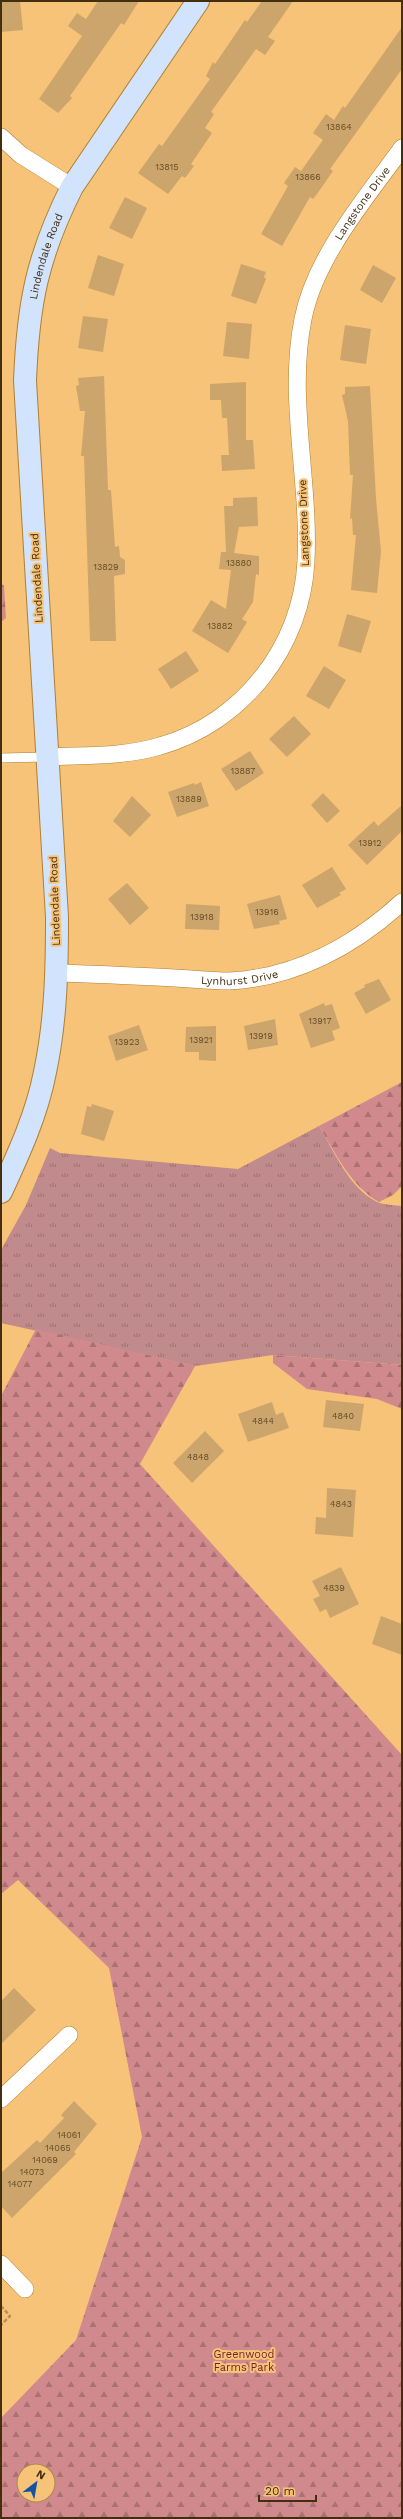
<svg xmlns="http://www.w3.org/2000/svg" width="403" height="2519" viewBox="0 0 403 2519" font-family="'Work Sans',sans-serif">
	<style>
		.grass { fill: url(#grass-tufts) }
		.forest { fill: url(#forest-firs); fill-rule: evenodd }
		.building { fill: #cca56c }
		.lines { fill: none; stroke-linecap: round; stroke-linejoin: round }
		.lane-casing { stroke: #af8032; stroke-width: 10 }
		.street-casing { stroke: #af8032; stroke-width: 18 }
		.secondary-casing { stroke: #af8032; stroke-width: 24 }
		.path { stroke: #ba9155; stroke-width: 2.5; stroke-dasharray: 4 2; stroke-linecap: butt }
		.lane { stroke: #fff; stroke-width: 9 }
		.street { stroke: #fff; stroke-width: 17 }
		.secondary { stroke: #d1e3fd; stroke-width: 22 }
		.labels { text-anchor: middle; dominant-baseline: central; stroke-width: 4; stroke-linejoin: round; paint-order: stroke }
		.number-label { font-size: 9px; fill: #654c26 }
		.street-label { font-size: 11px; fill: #432f0f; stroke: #f6c378 }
		.park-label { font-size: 11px; fill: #731e2b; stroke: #f6c378 }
	</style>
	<defs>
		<pattern id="grass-tufts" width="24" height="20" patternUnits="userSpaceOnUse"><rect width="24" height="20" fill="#c18a8c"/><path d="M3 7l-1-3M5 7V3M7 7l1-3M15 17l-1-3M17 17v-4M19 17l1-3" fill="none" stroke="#9e7171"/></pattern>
		<pattern id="forest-firs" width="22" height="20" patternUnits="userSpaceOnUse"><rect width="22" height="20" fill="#d08a8d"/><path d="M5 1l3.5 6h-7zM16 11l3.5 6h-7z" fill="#aa7172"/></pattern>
	</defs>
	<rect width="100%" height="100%" fill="#f6c378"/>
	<path class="grass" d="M 319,1126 C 334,1151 349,1188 377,1202 C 384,1205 394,1205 402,1206 L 402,1365 L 273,1355 L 195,1366 L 1,1323 L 1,1250 L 26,1205 L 50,1148 L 60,1153 L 238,1169 Z"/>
	<path class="forest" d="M 1,583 L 4,586 L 6,618 L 1,622 Z
		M 402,1082 L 402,1186 L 393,1195 L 379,1202 C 350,1185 336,1154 319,1126 Z
		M 36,1329 L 195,1366 L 140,1464 L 402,1755 L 402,2518 L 1,2518 L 1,2418 L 76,2340 L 142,2137 L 109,1968 L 18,1880 L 1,1894 L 1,1396 ZM 24,2471 L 48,2471 L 48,2495 L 24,2495 Z
		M 273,1355 L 402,1365 L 402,1409 L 377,1399 L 307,1389 L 273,1363 Z"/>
	<path class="building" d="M 1,1 L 20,1 L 23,30 L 1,32 Z
		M 98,1 L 139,1 L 124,25 L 121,23 L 75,89 L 70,96 L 72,98 L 58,113 L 39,99 L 82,36 L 68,26 L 77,13 L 86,19 Z
		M 262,1 L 293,1 L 268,37 L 275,41 L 265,55 L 256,49 L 211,112 L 214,114 L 205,128 L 212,133 L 191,164 L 194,166 L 185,178 L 182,176 L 168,194 L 138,173 L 159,144 L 162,146 L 210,79 L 206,76 L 213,62 L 215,64 L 245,20 L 247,22 Z
		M 402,27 L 402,69 L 330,169 L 333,171 L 317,194 L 313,199 L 310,197 L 282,246 L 261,234 L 288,186 L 284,183 L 295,167 L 301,171 L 323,140 L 313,133 L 326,114 L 334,120 L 343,106 L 345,108 Z
		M 125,197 L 147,208 L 132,239 L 109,228 Z
		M 98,255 L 124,264 L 114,296 L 88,288 Z
		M 241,264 L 266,272 L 264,277 L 266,279 L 256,304 L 231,296 Z
		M 373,265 L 396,278 L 382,303 L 360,290 Z
		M 83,316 L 108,319 L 103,352 L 78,348 Z
		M 227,322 L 252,324 L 249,359 L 223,356 Z
		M 345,325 L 371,329 L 366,364 L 340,360 Z
		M 104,376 L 108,490 L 111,490 L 115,547 L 119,546 L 120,557 L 125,560 L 125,574 L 114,576 L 116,641 L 90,641 L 84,456 L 81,456 L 85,411 L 80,411 L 76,386 L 79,385 L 78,378 Z
		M 246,382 L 246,440 L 253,440 L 255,469 L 222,471 L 221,455 L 229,455 L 227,418 L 222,418 L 221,400 L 210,400 L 210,384 Z
		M 370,386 L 376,499 L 381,551 L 377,593 L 351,590 L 356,535 L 353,535 L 352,518 L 350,519 L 353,475 L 350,475 L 348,421 L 342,395 L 345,394 L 345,387 Z
		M 257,497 L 258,526 L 239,527 L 234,553 L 259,556 L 259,575 L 256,574 L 253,602 L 242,619 L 247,622 L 228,653 L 192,631 L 211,600 L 226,609 L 231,570 L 219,569 L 221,552 L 226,552 L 224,506 L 233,506 L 233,498 Z
		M 347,614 L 371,621 L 361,653 L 338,646 Z
		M 186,651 L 199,671 L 171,689 L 158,669 Z
		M 324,666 L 346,680 L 329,709 L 306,696 Z
		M 294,716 L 311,734 L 287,757 L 269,739 Z
		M 250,751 L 264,773 L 236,791 L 221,769 Z
		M 201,782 L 209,806 L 177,817 L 168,792 L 194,783 L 195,785 Z
		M 323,793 L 340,811 L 327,823 L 311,805 Z
		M 132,796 L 151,815 L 130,837 L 113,821 Z
		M 402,805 L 402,831 L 367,865 L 348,845 L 374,821 L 378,826 Z
		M 332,867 L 346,889 L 339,893 L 341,895 L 317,908 L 302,885 Z
		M 127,883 L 149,908 L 130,925 L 108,899 Z
		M 280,895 L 287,919 L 279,921 L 280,924 L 254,929 L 247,904 Z
		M 186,904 L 220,906 L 219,930 L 185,929 Z
		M 379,979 L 391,1000 L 366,1014 L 354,993 L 365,987 L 364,985 Z
		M 324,1003 L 325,1006 L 332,1004 L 340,1028 L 332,1031 L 335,1040 L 311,1048 L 299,1014 Z
		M 275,1019 L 278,1045 L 248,1050 L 244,1026 Z
		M 139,1025 L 148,1050 L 116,1061 L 108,1036 Z
		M 216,1026 L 216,1061 L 199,1060 L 199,1052 L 185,1052 L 186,1027 Z
		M 92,1104 L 114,1111 L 104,1141 L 81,1134 L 87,1106 L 91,1107 Z
		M 326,1400 L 364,1404 L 360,1431 L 323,1427 Z
		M 272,1402 L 276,1415 L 283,1412 L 289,1428 L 248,1442 L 238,1414 Z
		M 205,1431 L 224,1451 L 192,1483 L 173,1463 Z
		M 327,1488 L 356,1490 L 353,1537 L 315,1534 L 316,1517 L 326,1518 Z
		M 341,1567 L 359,1604 L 330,1618 L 326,1609 L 320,1612 L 313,1599 L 320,1596 L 312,1581 Z
		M 381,1616 L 402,1624 L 402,1655 L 372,1644 Z
		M 14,1988 L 36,2010 L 1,2044 L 1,2001 Z
		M 74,2101 L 97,2124 L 74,2152 L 76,2154 L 12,2218 L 1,2206 L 1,2173 L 37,2140 L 40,2143 L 64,2118 L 61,2115 Z"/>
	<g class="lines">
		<g class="lane-casing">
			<path id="lane" d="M 1,758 L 47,757"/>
		</g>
		<g class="street-casing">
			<g id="street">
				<path d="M 1,137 L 21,155 L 72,187"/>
				<path id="s1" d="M 47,757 C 85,755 124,757 160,746 C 242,723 302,647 306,561 C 310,481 287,398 303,319 C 315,257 366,198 402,148"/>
				<path id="s2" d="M 57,973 C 96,974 136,976 175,978 C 193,979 212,981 229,981 C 295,978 354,946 402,902"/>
				<path d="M 1,2099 L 69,2035"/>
				<path d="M 1,2264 L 25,2289"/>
			</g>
		</g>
		<g class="secondary-casing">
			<g id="secondary">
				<path id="s3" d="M 1,1192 C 19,1153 37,1114 45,1072 C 56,1020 57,969 57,917 L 25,381 C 28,304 37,257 72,187 L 198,1"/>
			</g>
		</g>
		<path class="path" d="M 1,2306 L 10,2316 L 1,2325"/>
		<use href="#lane" class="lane"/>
		<use href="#street" class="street"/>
		<use href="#secondary" class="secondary"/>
	</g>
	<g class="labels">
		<g class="number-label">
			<text x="339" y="127">13864</text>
			<text x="167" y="167">13815</text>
			<text x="308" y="177">13866</text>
			<text x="239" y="563">13880</text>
			<text x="106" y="567">13829</text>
			<text x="220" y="626">13882</text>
			<text x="243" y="771">13887</text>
			<text x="189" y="799">13889</text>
			<text x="370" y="843">13912</text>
			<text x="267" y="912">13916</text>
			<text x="202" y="917">13918</text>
			<text x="320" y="1021">13917</text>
			<text x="261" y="1036">13919</text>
			<text x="201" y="1040">13921</text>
			<text x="127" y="1042">13923</text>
			<text x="343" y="1416">4840</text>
			<text x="263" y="1421">4844</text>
			<text x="198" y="1457">4848</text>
			<text x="341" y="1504">4843</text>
			<text x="334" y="1588">4839</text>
			<text x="69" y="2135">14061</text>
			<text x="58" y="2148">14065</text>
			<text x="45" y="2160">14069</text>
			<text x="32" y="2172">14073</text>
			<text x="20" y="2184">14077</text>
		</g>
		<g class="street-label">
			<text stroke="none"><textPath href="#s1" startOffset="739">Langstone Drive</textPath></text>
			<text stroke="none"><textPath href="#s3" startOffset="948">Lindendale Road</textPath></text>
			<text transform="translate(304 523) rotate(-92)">Langstone Drive</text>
			<text transform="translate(37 578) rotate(-93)">Lindendale Road</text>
			<text transform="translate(55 901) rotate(-92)">Lindendale Road</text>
			<text stroke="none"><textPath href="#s2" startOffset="183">Lynhurst Drive</textPath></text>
		</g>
		<g class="park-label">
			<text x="244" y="2354">Greenwood<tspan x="244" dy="13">Farms Park</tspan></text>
		</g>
	</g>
	<rect width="403" height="2519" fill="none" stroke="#432f0f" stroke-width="4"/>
	<g transform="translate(36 2483) rotate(31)"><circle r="19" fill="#f6c378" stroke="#ae884e"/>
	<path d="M0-3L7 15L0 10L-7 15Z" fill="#1254a4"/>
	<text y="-6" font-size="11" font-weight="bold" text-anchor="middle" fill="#432f0f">N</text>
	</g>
	<path d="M259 2495v6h57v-6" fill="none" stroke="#432f0f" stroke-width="2"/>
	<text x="265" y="2495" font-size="12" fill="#432f0f" stroke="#f6c378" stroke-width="3" paint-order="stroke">20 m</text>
</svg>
